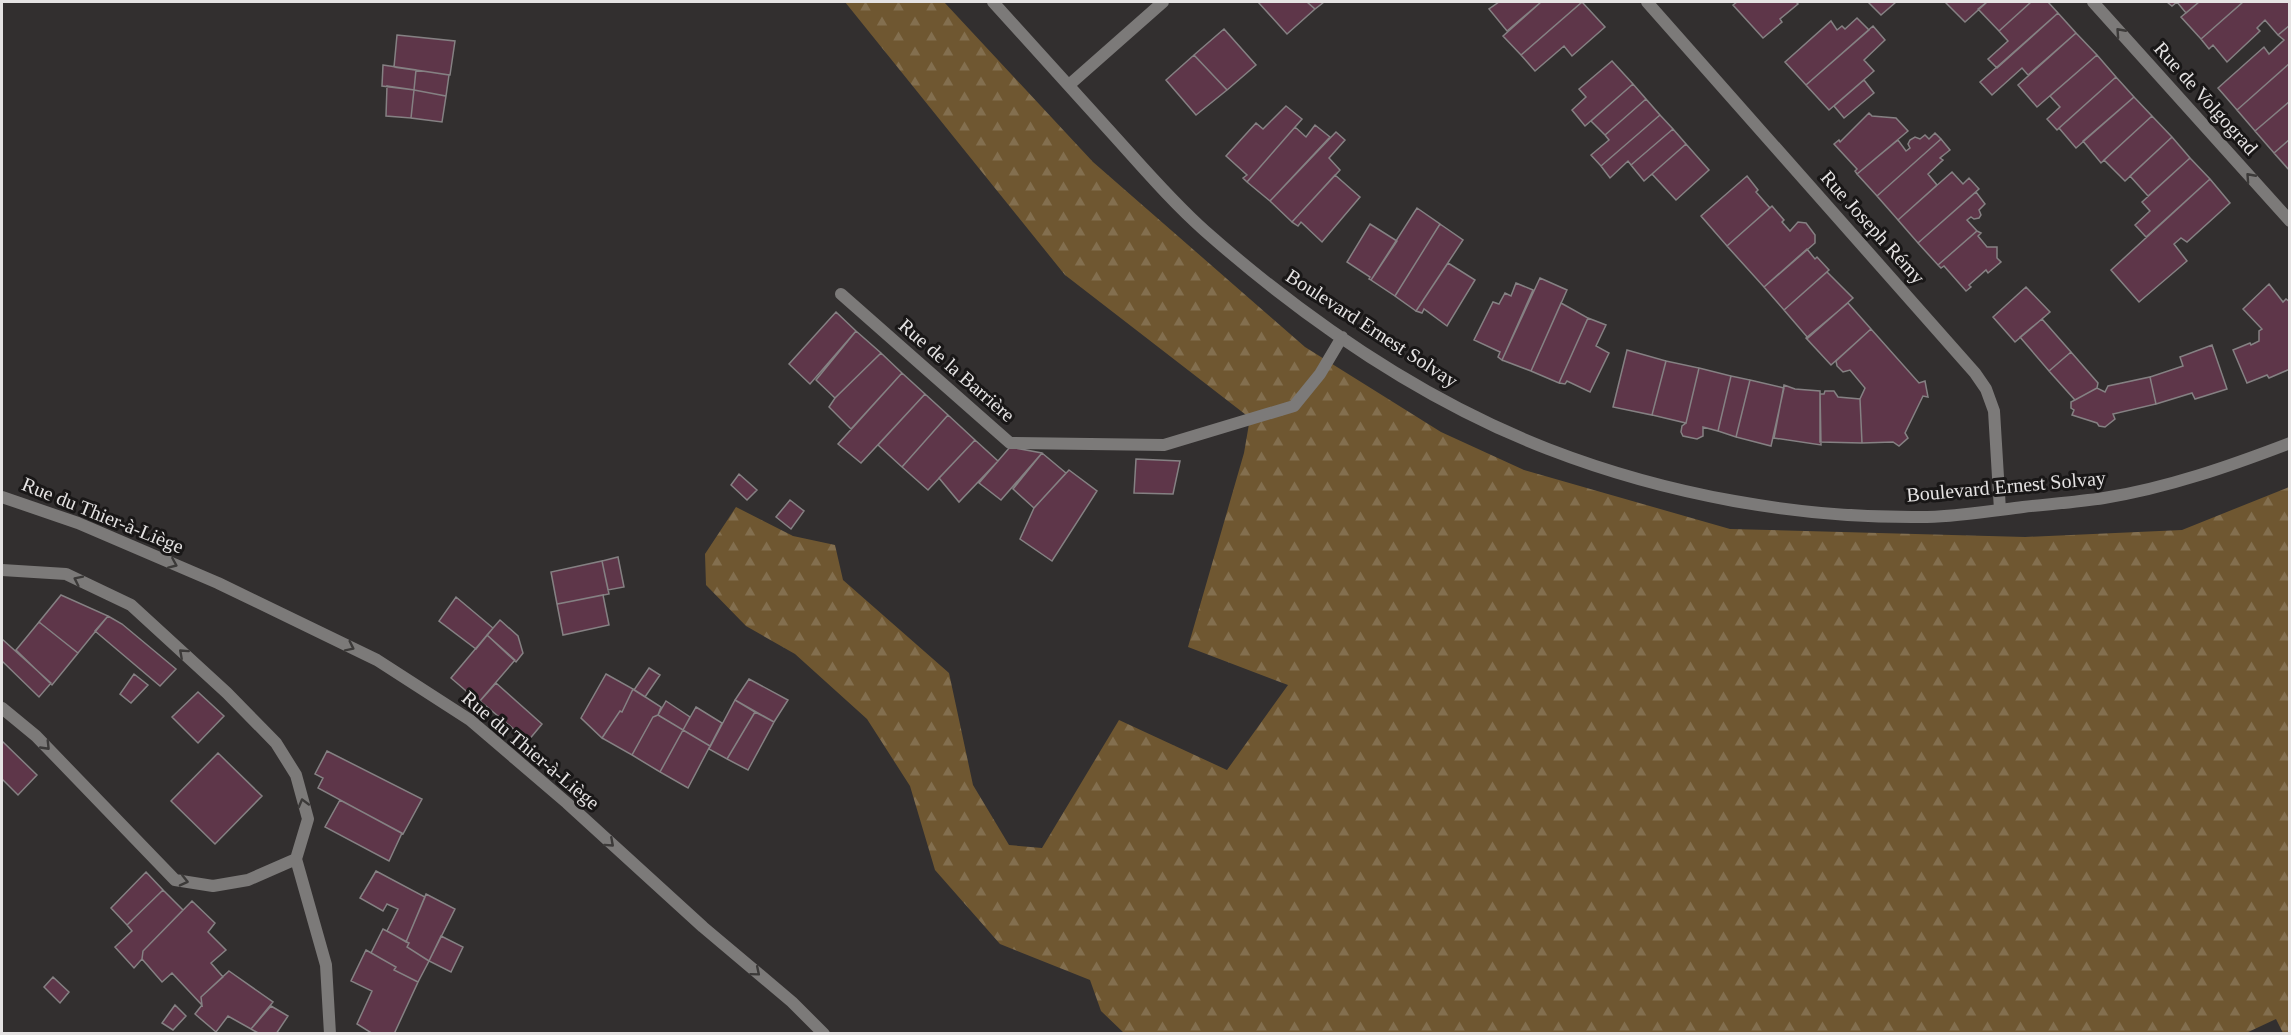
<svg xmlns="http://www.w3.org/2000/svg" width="2291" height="1035" viewBox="0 0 2291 1035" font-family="'Times New Roman',serif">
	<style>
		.forest { fill: url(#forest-firs) }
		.building { fill: #5e3649; stroke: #858183; stroke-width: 1.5 }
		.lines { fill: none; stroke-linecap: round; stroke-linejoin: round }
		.minor { stroke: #7c7a79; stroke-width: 12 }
		.oneway { stroke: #3c3a39 }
		.labels { text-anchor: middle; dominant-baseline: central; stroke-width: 6; stroke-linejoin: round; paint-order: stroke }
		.street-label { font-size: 20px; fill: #e5e3e3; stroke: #191717 }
	</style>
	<defs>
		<pattern id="forest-firs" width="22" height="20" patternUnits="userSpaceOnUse" patternTransform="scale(1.5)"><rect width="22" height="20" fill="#6f5731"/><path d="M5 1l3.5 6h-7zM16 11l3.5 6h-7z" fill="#836f4f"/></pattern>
	</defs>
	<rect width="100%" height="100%" fill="#322f2f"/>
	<path class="forest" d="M 845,2 L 944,2 L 1093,162 L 1305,347 L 1441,432 L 1524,470 L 1730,529 L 2025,537 L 2182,530 L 2289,487 L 2289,1033 L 2283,1033 L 2276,1019 L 2244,1034 L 1124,1033 L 1101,1011 L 1090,980 L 1000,944 L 935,870 L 910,786 L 867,719 L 795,654 L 746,626 L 706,585 L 705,554 L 736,507 L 793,536 L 835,545 L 843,580 L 949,673 L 973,785 L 1009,845 L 1042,848 L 1119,720 L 1227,770 L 1288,685 L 1188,647 L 1244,453 L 1250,418 L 1065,275 Z"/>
	<path class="building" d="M 1258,2 L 1307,2 L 1315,9 L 1287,34 Z
		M 1307,2 L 1324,2 L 1315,9 Z
		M 1499,2 L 1541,2 L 1507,31 L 1489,9 Z
		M 1541,2 L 1582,2 L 1521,55 L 1503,36 Z
		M 1582,2 L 1605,27 L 1572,56 L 1564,46 L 1535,71 L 1521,55 Z
		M 1737,2 L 1796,2 L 1798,4 L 1780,19 L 1782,22 L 1763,38 L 1733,5 Z
		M 1868,2 L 1896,2 L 1881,15 Z
		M 1945,2 L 1987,2 L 1965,22 Z
		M 1987,2 L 2031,2 L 1999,31 L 1978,9 Z
		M 2031,2 L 2048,2 L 2058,13 L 1997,68 L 1988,59 L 2008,41 L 1999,31 Z
		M 2167,2 L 2199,2 L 2186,13 L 2177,2 L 2172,6 Z
		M 2199,2 L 2243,2 L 2201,39 L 2181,17 Z
		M 2243,2 L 2290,2 L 2290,25 L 2278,35 L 2265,20 L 2257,28 L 2260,31 L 2227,62 L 2213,45 L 2209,49 L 2201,39 Z
		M 2058,13 L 2076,33 L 2028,75 L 2022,68 L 1992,95 L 1980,82 Z
		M 1857,18 L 1869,30 L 1806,85 L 1785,62 L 1831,21 L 1837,30 L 1842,26 L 1845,29 Z
		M 2290,25 L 2290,63 L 2237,110 L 2218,88 L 2264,47 L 2269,54 L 2284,40 L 2278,35 Z
		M 1873,26 L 1885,40 L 1864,60 L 1874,71 L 1829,110 L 1806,85 Z
		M 1224,29 L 1256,65 L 1227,90 L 1194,55 Z
		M 2076,33 L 2097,55 L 2037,107 L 2018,85 Z
		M 397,35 L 455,41 L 450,75 L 394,67 Z
		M 1194,55 L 1227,90 L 1196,115 L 1166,80 Z
		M 2097,55 L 2116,77 L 2057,130 L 2047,119 L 2060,107 L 2050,96 Z
		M 1612,61 L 1633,84 L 1585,126 L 1572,110 L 1586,97 L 1579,89 Z
		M 2290,63 L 2290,101 L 2255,131 L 2237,110 Z
		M 383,65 L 416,70 L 414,90 L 382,86 Z
		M 416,70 L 449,75 L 446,96 L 414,90 Z
		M 2116,77 L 2134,97 L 2076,148 L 2059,128 Z
		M 1864,80 L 1874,93 L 1844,118 L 1834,106 Z
		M 1633,84 L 1646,99 L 1605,135 L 1591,121 Z
		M 387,86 L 414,90 L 411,118 L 386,116 Z
		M 414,90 L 446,96 L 442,122 L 411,118 Z
		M 2134,97 L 2152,116 L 2101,163 L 2083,141 Z
		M 1646,99 L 1660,115 L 1601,166 L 1591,155 L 1609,140 L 1605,135 Z
		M 2290,101 L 2290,139 L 2274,153 L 2255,131 Z
		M 1286,106 L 1302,119 L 1247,182 L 1243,178 L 1247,175 L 1226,156 L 1256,123 L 1263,129 Z
		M 1869,113 L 1872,116 L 1896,118 L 1908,131 L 1857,174 L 1855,171 L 1857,169 L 1834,144 L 1839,140 L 1840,142 Z
		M 1660,115 L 1673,129 L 1631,165 L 1628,161 L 1610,178 L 1601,166 Z
		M 2152,116 L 2172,137 L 2125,181 L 2104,160 Z
		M 1315,125 L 1330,137 L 1270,201 L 1247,182 L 1295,127 L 1306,137 Z
		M 1673,129 L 1686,144 L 1644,181 L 1631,165 Z
		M 1336,132 L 1345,140 L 1329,158 L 1340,170 L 1292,222 L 1270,201 Z
		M 1935,133 L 1941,139 L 1877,196 L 1857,174 L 1898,140 L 1906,151 L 1910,148 L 1908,144 L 1910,140 L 1915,137 L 1920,139 L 1925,135 L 1929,139 Z
		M 2172,137 L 2190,158 L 2148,196 L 2130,176 Z
		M 1941,139 L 1950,150 L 1940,158 L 1943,160 L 1928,174 L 1937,185 L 1898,220 L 1877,196 Z
		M 2290,139 L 2290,171 L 2274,153 Z
		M 1686,144 L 1709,170 L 1676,200 L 1652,174 Z
		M 2190,158 L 2210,179 L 2146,237 L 2135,225 L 2150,211 L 2142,202 Z
		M 1952,172 L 1963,184 L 1969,178 L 1979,189 L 1918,243 L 1898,220 Z
		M 1335,175 L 1360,197 L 1322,242 L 1301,222 L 1298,226 L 1292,222 Z
		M 1747,176 L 1758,190 L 1756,192 L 1770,208 L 1727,246 L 1701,216 Z
		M 2210,179 L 2230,203 L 2187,242 L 2181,238 L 2174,244 L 2187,261 L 2139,302 L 2111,270 Z
		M 1976,192 L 1985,204 L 1979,210 L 1981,215 L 1979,218 L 1974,219 L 1971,217 L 1967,220 L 1977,231 L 1938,265 L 1918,243 Z
		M 1772,206 L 1784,220 L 1782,222 L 1790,231 L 1798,222 L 1806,223 L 1815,235 L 1815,243 L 1764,287 L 1727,246 Z
		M 1417,208 L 1440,224 L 1395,296 L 1371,280 Z
		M 1370,224 L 1397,241 L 1371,280 L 1369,279 L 1370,277 L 1347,262 Z
		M 1440,224 L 1463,240 L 1416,311 L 1395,296 Z
		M 1977,231 L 1981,233 L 1978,236 L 1987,247 L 1997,247 L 1997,258 L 2001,262 L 1988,273 L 1986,270 L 1969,285 L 1971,287 L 1966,291 L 1944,266 L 1941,268 L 1938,265 Z
		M 1807,249 L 1815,259 L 1817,257 L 1829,270 L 1784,310 L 1764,287 Z
		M 1448,263 L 1475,280 L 1447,326 L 1424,309 L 1422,313 L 1416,311 Z
		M 1827,272 L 1853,298 L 1808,338 L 1784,310 Z
		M 1540,278 L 1567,290 L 1531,371 L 1502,360 Z
		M 1516,283 L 1533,290 L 1502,360 L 1498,357 L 1500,352 L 1474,340 L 1493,302 L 1499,304 L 1505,293 L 1511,296 Z
		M 2269,284 L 2283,302 L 2286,299 L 2290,302 L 2290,369 L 2269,378 L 2267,375 L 2247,383 L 2233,350 L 2250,343 L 2251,345 L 2259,341 L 2259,331 L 2262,329 L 2243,309 Z
		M 2026,287 L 2050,312 L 2015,342 L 1993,317 Z
		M 1561,303 L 1588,318 L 1559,383 L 1531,371 Z
		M 1848,303 L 1871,329 L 1831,365 L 1806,338 Z
		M 836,312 L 856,331 L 810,384 L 789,364 Z
		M 1588,318 L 1606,325 L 1596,346 L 1609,353 L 1590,392 L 1567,381 L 1565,384 L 1559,383 Z
		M 2042,319 L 2071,352 L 2049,371 L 2020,337 Z
		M 1871,329 L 1919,383 L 1925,381 L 1928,397 L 1923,396 L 1905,433 L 1908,438 L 1899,446 L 1893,442 L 1862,443 L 1860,399 L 1865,388 L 1850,370 L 1843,372 L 1837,366 L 1836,361 Z
		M 856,331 L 881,353 L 835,398 L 816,380 Z
		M 2212,345 L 2227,389 L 2195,399 L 2192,393 L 2156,404 L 2150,377 L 2183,366 L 2180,357 Z
		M 1627,350 L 1666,361 L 1652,415 L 1613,407 Z
		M 2071,352 L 2098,383 L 2097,388 L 2075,400 L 2049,371 Z
		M 881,353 L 902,373 L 851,429 L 829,407 L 835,398 Z
		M 1666,361 L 1699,368 L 1686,423 L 1652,415 Z
		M 1699,368 L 1731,376 L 1718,431 L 1703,427 L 1703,436 L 1697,439 L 1683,436 L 1681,432 L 1682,426 L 1686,423 Z
		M 902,373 L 925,394 L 861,463 L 838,444 Z
		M 1731,376 L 1750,380 L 1736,437 L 1718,431 Z
		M 2150,377 L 2156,404 L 2113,414 L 2115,419 L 2105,427 L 2099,426 L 2097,423 L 2072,415 L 2074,410 L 2071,408 L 2071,402 L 2097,388 L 2105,392 L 2108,386 Z
		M 1750,380 L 1784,388 L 1771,446 L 1736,437 Z
		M 1784,385 L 1795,389 L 1820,391 L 1821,445 L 1774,438 Z
		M 1825,391 L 1834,391 L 1838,397 L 1860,399 L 1862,443 L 1820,442 L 1820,394 L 1824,394 Z
		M 925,394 L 948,415 L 902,467 L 878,445 Z
		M 948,415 L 975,440 L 928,490 L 902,467 Z
		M 975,440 L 998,461 L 959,502 L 939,478 Z
		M 1010,447 L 1042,453 L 1001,500 L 979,483 Z
		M 1042,453 L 1066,473 L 1034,508 L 1013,489 Z
		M 1136,459 L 1180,461 L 1173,494 L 1134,493 Z
		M 1069,470 L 1097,491 L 1052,561 L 1020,539 L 1034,508 Z
		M 739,474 L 757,490 L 747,500 L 731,485 Z
		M 790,500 L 804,511 L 791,529 L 776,517 Z
		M 618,557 L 624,587 L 608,590 L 602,561 Z
		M 602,561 L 609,594 L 557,604 L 551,572 Z
		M 61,595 L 108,616 L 78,653 L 39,622 Z
		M 603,595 L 609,625 L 563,635 L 557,604 Z
		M 456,597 L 493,628 L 476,649 L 439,621 Z
		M 108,616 L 122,624 L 176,669 L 160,686 L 95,631 Z
		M 500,620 L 518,636 L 523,653 L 516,662 L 487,635 Z
		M 39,622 L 78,653 L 52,685 L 16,650 Z
		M 487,635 L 515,660 L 479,702 L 451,678 Z
		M 2,639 L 51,683 L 39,697 L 2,661 Z
		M 649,668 L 660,675 L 645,697 L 634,690 Z
		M 134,674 L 148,685 L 131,703 L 120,694 Z
		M 606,674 L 633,689 L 622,712 L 620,711 L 602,738 L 581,718 Z
		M 749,679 L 788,700 L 774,722 L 735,700 Z
		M 496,683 L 542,724 L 528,741 L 480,701 Z
		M 633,689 L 661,707 L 658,715 L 653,717 L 632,755 L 602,738 L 620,711 L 622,712 Z
		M 198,692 L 224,716 L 198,743 L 172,717 Z
		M 735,700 L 755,712 L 727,759 L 709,749 Z
		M 666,701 L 690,717 L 683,730 L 658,715 Z
		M 696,707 L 722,723 L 710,746 L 683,730 Z
		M 755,712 L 774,722 L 748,770 L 727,759 Z
		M 658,715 L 683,730 L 660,772 L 632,755 L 653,717 Z
		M 683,730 L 710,746 L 688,788 L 660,772 Z
		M 2,741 L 37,775 L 18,795 L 2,779 Z
		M 327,751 L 422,799 L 403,834 L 318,788 L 323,778 L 315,774 Z
		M 218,753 L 262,796 L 215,844 L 171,801 Z
		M 340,800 L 402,833 L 389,861 L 325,827 Z
		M 376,871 L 425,897 L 406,942 L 387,931 L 398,909 L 387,904 L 383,911 L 360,898 Z
		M 146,872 L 163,890 L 127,925 L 111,908 Z
		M 163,890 L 183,910 L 143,951 L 142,959 L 134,968 L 115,947 L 132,931 L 127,925 Z
		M 426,894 L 455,909 L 429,961 L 407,947 L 409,943 L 406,942 Z
		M 192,901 L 215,923 L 208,932 L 226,950 L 211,963 L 223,977 L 201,997 L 202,1005 L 172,973 L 162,982 L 142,959 L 143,951 Z
		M 383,929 L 409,943 L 407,947 L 429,961 L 418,982 L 394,970 L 396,967 L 371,953 Z
		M 441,936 L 463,947 L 451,972 L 429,961 Z
		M 366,950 L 396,967 L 394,970 L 418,982 L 394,1034 L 373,1034 L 357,1024 L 372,991 L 351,981 Z
		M 229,971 L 273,1002 L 251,1029 L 228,1016 L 216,1032 L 195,1014 L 202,1005 L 201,997 Z
		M 53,977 L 69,992 L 60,1003 L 44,987 Z
		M 175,1005 L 186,1016 L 173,1030 L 162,1023 Z
		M 271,1006 L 288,1016 L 276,1034 L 260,1034 L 251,1029 Z"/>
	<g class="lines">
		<path class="minor" d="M 993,2 C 1031,44 1069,86 1108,129 C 1139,163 1170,200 1205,231 C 1306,320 1422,400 1548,449 C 1667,495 1799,519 1927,517 C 1959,516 1991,511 2023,507 C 2050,504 2078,502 2104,498 C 2167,488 2230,466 2290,443
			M 1647,2 L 1975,373 L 1986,389 L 1994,411 L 2000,510
			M 2093,2 L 2290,221
			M 1069,85 L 1163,2
			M 841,294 L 1010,443 L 1164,445 L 1294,406 L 1320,374 L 1342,337
			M 2,497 L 78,523 L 218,583 L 377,660 L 470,720 L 567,803 L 703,927 L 792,1002 L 824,1034
			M 2,570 L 66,574 L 131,605 L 227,693 L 276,743 L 296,775 L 308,819 L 296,859 L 248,880 L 213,886 L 175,880 L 36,736 L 2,708
			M 296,859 L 326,965 L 330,1034"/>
	</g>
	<defs><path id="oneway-chevron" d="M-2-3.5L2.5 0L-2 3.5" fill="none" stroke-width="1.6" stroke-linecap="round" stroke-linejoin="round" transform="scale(1.5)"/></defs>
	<g class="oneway">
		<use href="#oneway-chevron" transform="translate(2120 32) rotate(-132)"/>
		<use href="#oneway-chevron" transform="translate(2250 177) rotate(-132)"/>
		<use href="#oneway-chevron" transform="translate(173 564) rotate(23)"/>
		<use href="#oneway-chevron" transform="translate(78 580) rotate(-154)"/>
		<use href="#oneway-chevron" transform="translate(350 647) rotate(26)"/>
		<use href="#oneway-chevron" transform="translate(183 653) rotate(-138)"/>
		<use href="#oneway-chevron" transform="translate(46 746) rotate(46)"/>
		<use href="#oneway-chevron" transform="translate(303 803) rotate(-105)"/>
		<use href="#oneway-chevron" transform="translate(610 843) rotate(42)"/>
		<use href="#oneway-chevron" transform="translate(184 881) rotate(13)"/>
		<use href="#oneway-chevron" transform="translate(756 972) rotate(40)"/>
	</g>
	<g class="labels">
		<g class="street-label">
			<text transform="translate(2206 98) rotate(48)">Rue de Volgograd</text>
			<text transform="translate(1873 227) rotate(48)">Rue Joseph Rémy</text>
			<text transform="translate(1372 328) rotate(33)">Boulevard Ernest Solvay</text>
			<text transform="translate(957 370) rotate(41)">Rue de la Barrière</text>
			<text transform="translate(2006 486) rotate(-5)">Boulevard Ernest Solvay</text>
			<text transform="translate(103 515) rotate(22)">Rue du Thier-à-Liège</text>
			<text transform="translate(531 750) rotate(40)">Rue du Thier-à-Liège</text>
		</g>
	</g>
	<rect width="2291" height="1035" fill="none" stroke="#e5e3e3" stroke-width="6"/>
</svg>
